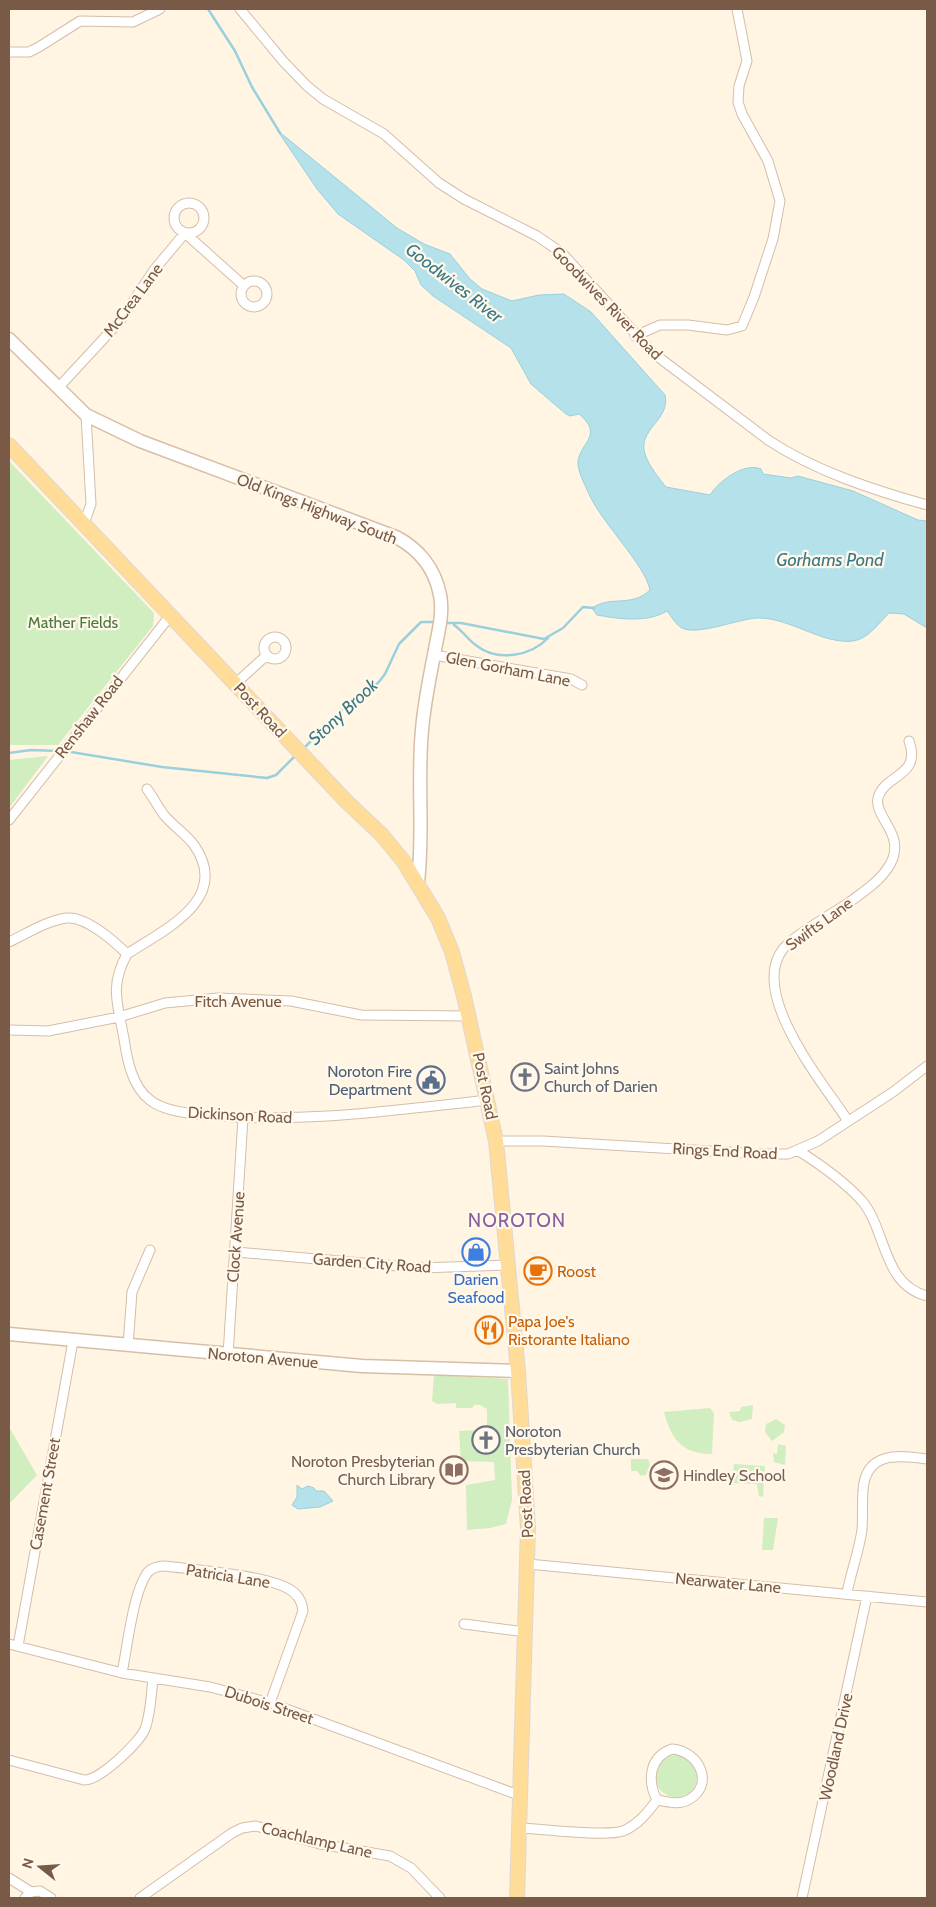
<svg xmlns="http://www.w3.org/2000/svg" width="936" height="1907" viewBox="0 0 936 1907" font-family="Cabin,sans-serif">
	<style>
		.green { fill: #d0eebf }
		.water { fill: #b5e1ea; stroke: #9ad0dd }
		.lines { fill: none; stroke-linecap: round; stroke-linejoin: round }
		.stream { stroke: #9ad0dd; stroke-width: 2.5 }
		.street-casing { stroke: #d3beaa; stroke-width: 11 }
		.secondary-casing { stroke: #d7bea7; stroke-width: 15 }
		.primary-casing { stroke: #dfd7d3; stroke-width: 16 }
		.street { stroke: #fff; stroke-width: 9 }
		.secondary { stroke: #fff; stroke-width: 12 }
		.primary { stroke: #fd9; stroke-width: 14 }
		.labels { text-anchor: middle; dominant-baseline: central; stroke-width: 4.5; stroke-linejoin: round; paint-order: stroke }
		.street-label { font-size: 16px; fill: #795a46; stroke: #fff8eb }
		.park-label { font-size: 16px; fill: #4b7a3a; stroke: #fff8eb }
		.worship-label { font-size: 16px; fill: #5b616d; stroke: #fff8eb; text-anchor: start }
		.service-label { font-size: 16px; fill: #4e5e75; stroke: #fff8eb; text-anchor: end }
		.food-label { font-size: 16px; fill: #c56008; stroke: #fff8eb; text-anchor: start }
		.shop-label { font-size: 16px; fill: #366cbe; stroke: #fff8eb }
		.education-label { font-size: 16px; fill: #785e54; stroke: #fff8eb; text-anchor: end }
		.water-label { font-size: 18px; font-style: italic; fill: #3a7887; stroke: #fff8eb }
		.quarter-label { font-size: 19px; letter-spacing: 1px; fill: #8b609e; stroke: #fff8eb }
	</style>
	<rect width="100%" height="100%" fill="#fff5e2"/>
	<path class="green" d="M 9,461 L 154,613 L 153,626 L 58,745 L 9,745 Z
		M 48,756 L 9,808 L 9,760 Z
		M 434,1375 L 508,1379 L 512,1500 L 506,1524 L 490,1528 L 467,1530 L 466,1485 L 495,1480 L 494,1462 L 461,1461 L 459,1431 L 481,1430 L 487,1425 L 487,1409 L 480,1405 L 474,1405 L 472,1408 L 456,1408 L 456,1403 L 438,1404 L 432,1401 Z
		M 753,1405 L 752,1419 L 739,1422 L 732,1420 L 729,1412 L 740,1411 L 741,1407 Z
		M 710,1408 L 714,1413 L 712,1454 C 681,1454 671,1438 664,1412 Z
		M 776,1419 L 785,1425 L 784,1432 L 772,1441 L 765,1432 L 766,1424 Z
		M 9,1427 L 37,1475 L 9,1504 Z
		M 778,1444 L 786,1446 L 785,1465 L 774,1462 L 773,1453 L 777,1454 Z
		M 631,1459 L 648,1459 L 650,1464 L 646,1475 L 641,1476 L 637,1471 L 631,1471 Z
		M 734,1464 L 765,1466 L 763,1497 L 759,1496 L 757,1484 L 732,1483 Z
		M 764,1518 L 778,1518 L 773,1550 L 762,1550 Z
		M655 1776a21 21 0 1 1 42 0a21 21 0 1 1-42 0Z"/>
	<path class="water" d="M 277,130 L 397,228 L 424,244 L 450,254 L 470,279 L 482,289 L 512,301 L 539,295 L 564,294 L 591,312 L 665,395 C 671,420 637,429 645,454 C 649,466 658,477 666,487 L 710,495 C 719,481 744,462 761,469 L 763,474 L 791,478 L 798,476 L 853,491 L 918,520 L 927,521 L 927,628 L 904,614 L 889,613 C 879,623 868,639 853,641 C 823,645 789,617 757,618 C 738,619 697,636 682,628 C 676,625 671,616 667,611 C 647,623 619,619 597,615 L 592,608 C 611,595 631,608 650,590 C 646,566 601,522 589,494 C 585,485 577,470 578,461 C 581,442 604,435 579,414 L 570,416 L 566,414 L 531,384 L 511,348 L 433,296 L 421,285 L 415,271 L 404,260 L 338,214 L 317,189 Z
		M 297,1485 L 302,1489 L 308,1486 L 314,1488 L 316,1491 L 324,1491 L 333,1501 L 320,1507 L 298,1509 L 292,1505 L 297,1497 Z"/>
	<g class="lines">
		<path class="stream" d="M 208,9 L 235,51 L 252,87 L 280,133
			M 444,623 L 461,623 L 544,639 L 563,628 L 583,607 L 594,608
			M 454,625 C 463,631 468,640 477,646 C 498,662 531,656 548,638
			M 304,748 L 351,701 L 378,683 L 385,674 L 399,644 L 421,622 L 436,622
			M 65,751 L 162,767 L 267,778 L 276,775 L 296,755
			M 9,753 L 31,750 L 59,751"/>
		<g class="street-casing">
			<path id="street" d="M 240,9 L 283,61 L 307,86 L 323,99 L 384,134 L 439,183 L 464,199 L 537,236 L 562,253 L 653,353 L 768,440 C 815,471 873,490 927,505
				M 9,52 L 29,52 L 39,47 L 80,21 L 133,22 L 160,9
				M174 218a15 15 0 1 1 30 0a15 15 0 1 1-30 0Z
				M241 294a13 13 0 1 1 26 0a13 13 0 1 1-26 0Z
				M 635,336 L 660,325 L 688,325 L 727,330 L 742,326 L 754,297 L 773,239 L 780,201 L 768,161 L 742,114 L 738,102 L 739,86 L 747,61 L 737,9
				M 59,387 L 120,321 L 154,270 L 185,233 L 243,285
				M 84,524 L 91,504 L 86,415
				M264 648a11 11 0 1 1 22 0a11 11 0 1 1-22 0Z
				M 434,655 L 571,679 L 582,685
				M 235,684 L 267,655
				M 9,820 L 170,616
				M 9,942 C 26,934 48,920 67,918 C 86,916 115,942 127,954 C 164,930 232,899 194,845 C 186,834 173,826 164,815 C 158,807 153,797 147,789
				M 127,954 C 109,987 118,1004 124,1039 C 127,1059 132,1087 150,1100 C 163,1111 191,1114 208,1115 C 302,1124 395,1110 488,1100
				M 9,1030 L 48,1031 L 119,1017 L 165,1003 L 218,998 L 291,1001 L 361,1015 L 469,1016
				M 848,1121 C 824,1084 748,994 783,949 C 795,934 833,914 851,901 C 866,890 886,877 893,858 C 902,832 874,816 878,798 C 884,774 922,777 909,741
				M 496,1141 L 543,1141 L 760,1154 L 788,1154 L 818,1141 L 893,1092 L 927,1066
				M 799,1151 C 821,1165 845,1182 862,1201 C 887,1231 882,1284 927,1296
				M 236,1252 L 420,1268 L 509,1265
				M 128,1346 L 132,1292 L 150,1250
				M 228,1355 L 243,1118
				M 528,1564 L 927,1602
				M 847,1593 C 851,1572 859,1551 862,1530 C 863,1517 862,1504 863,1491 C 865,1451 899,1455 927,1459
				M 464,1624 L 526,1632
				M 9,1644 L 122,1673 L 210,1687 L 270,1703 L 521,1796
				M 18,1646 L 73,1341
				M 122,1673 C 127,1649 133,1591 148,1572 C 153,1567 158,1566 165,1566 C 196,1570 265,1575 289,1589 C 298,1594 302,1601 303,1611 L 270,1703
				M 9,1760 L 84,1780 C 99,1781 139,1743 145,1729 C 151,1713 151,1695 153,1679
				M 520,1828 C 542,1829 606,1837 623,1831 C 638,1825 648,1812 657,1800 C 667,1802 679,1805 688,1800 C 716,1785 699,1751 672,1749 C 649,1757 647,1781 657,1800
				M 9,1878 L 31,1892
				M 25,1898 L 31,1892 L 40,1891 L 51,1898
				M 140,1898 L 232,1833 L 242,1828 L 256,1826 L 320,1844 L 390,1856 L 411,1868 L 440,1898
				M 802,1898 L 867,1596"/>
		</g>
		<g class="secondary-casing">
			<path id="secondary" d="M 9,339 L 86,415 L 140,441 L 396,537 C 419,549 435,569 440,595 C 444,615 437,636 434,655 C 429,680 424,705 422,730 C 417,781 424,831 418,882
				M 9,1334 L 362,1366 L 518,1371"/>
		</g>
		<g class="primary-casing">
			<path id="primary" d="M 9,445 L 346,801 L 382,835 L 404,862 L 438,918 L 452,952 L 464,996 L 496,1141 L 518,1371 L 528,1528 L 517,1898"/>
		</g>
		<use href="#street" class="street"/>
		<use href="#secondary" class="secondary"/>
		<use href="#primary" class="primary"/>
	</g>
	<defs>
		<g id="church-ring" transform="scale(1.4375)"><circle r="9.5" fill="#fff8eb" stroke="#6b7280" stroke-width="1.5"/><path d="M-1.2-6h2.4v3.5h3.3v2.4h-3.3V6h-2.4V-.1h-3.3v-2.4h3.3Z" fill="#6b7280"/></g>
		<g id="civic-ring" transform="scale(1.4375)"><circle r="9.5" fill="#fff8eb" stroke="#5c6f8a" stroke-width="1.5"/><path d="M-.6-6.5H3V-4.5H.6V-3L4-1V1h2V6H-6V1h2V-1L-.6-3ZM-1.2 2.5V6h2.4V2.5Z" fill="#5c6f8a"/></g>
		<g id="shop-ring" transform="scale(1.4375)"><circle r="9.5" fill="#fff8eb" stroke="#3f7fe0" stroke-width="1.5"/><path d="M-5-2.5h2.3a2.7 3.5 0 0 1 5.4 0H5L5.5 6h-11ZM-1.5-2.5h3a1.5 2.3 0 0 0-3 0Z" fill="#3f7fe0"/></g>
		<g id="cafe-ring" transform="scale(1.4375)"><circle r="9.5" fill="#fff8eb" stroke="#e8710a" stroke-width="1.5"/><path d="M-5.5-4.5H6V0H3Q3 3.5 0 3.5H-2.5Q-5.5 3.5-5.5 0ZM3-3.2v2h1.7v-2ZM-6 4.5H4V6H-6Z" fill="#e8710a"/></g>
		<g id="restaurant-ring" transform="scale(1.4375)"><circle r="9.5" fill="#fff8eb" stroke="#e8710a" stroke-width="1.5"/><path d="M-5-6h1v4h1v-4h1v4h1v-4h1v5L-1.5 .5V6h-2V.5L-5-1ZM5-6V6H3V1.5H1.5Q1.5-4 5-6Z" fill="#e8710a"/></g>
		<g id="library-ring" transform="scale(1.4375)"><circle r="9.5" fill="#fff8eb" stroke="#8d6e63" stroke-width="1.5"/><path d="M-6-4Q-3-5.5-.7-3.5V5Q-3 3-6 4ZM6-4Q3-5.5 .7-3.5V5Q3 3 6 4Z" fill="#8d6e63"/></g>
		<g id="school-ring" transform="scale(1.4375)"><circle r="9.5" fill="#fff8eb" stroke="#8d6e63" stroke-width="1.5"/><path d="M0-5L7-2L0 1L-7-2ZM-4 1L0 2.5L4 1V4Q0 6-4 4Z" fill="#8d6e63"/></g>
	</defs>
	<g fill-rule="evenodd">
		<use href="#church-ring" x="525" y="1077"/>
		<use href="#civic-ring" x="431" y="1080"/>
		<use href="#shop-ring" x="476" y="1252"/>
		<use href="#cafe-ring" x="538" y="1271"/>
		<use href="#restaurant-ring" x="489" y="1330"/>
		<use href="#church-ring" x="486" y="1440"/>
		<use href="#library-ring" x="454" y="1470"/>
		<use href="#school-ring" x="664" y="1475"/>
	</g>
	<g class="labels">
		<g class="street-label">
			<text transform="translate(133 300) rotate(-53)">McCrea Lane</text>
			<text transform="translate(607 303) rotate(46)">Goodwives River Road</text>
			<text transform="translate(317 509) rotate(21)">Old Kings Highway South</text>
			<text transform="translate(508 669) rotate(11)">Glen Gorham Lane</text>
			<text transform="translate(260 710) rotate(47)">Post Road</text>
			<text transform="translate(89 717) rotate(-52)">Renshaw Road</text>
			<text transform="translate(819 924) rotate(-36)">Swifts Lane</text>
			<text x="238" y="1001">Fitch Avenue</text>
			<text transform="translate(485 1086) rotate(78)">Post Road</text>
			<text transform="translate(240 1115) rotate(3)">Dickinson Road</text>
			<text transform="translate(725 1151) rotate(3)">Rings End Road</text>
			<text transform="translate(236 1237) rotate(-86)">Clock Avenue</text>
			<text transform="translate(372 1263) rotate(4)">Garden City Road</text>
			<text transform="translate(263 1358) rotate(5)">Noroton Avenue</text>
			<text transform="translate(45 1494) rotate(-80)">Casement Street</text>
			<text transform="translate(526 1504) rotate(-93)">Post Road</text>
			<text transform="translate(228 1576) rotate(9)">Patricia Lane</text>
			<text transform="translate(728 1583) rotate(5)">Nearwater Lane</text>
			<text transform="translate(269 1705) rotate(18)">Dubois Street</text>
			<text transform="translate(836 1747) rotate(-78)">Woodland Drive</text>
			<text transform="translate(317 1840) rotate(13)">Coachlamp Lane</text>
		</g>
		<g class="park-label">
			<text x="73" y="622">Mather Fields</text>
		</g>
		<g class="worship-label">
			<text x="544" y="1068">Saint Johns<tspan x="544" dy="18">Church of Darien</tspan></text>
			<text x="505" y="1431">Noroton<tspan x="505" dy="18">Presbyterian Church</tspan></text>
		</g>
		<g class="service-label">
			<text x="412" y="1071">Noroton Fire<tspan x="412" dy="18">Department</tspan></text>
		</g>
		<g class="food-label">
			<text x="557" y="1271">Roost</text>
			<text x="508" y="1321">Papa Joe's<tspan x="508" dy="18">Ristorante Italiano</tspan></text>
		</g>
		<g class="shop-label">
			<text x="476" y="1279">Darien<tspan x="476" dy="18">Seafood</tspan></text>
		</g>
		<g class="education-label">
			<text x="435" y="1461">Noroton Presbyterian<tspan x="435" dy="18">Church Library</tspan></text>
			<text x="683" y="1475" text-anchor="start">Hindley School</text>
		</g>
		<g class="water-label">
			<text transform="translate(454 283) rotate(38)">Goodwives River</text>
			<text x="830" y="560">Gorhams Pond</text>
			<text transform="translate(343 712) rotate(-43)">Stony Brook</text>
		</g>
		<g class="quarter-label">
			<text x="517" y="1220">NOROTON</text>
		</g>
	</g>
	<rect width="936" height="1907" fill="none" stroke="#795a46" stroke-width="20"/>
	<g transform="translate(40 1867) rotate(287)" stroke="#fff8eb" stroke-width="4" paint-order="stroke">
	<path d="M0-4L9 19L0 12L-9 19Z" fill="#795a46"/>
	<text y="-8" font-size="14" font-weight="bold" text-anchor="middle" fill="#795a46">N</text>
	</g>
</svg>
